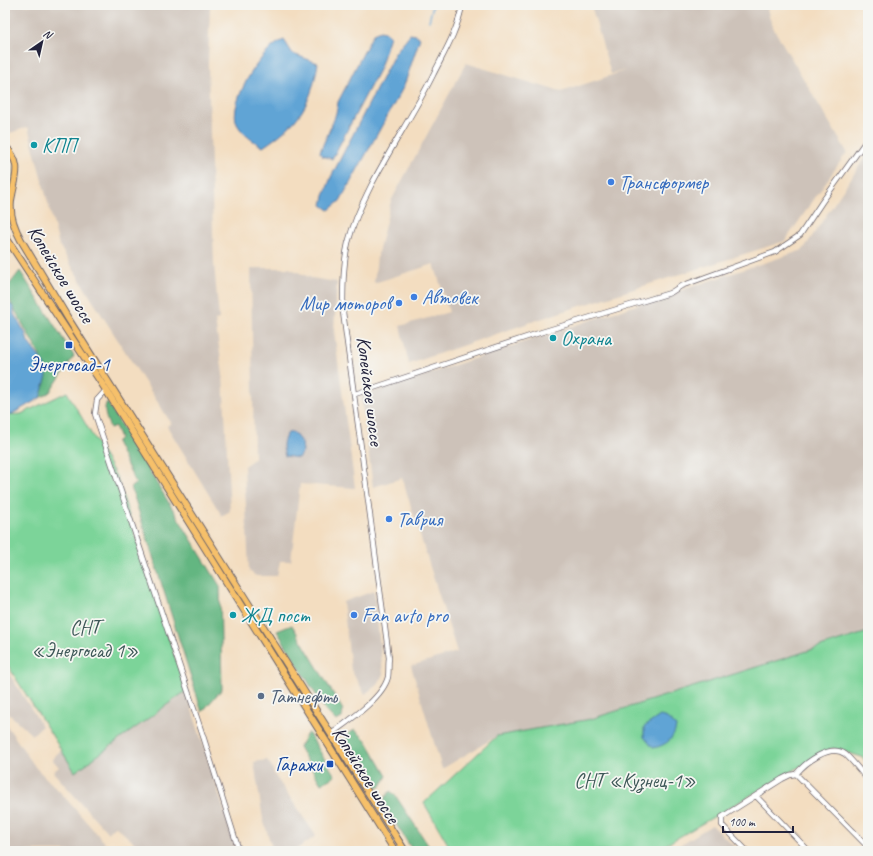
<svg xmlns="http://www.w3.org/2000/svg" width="873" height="856" viewBox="0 0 873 856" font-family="Caveat,sans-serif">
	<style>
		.industrial { fill: #cdc2b9 }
		.green { fill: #7bd499; stroke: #4e7b6a }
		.forest { fill: #64b681; stroke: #436c5e }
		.water { fill: #60a4d5; stroke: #416388 }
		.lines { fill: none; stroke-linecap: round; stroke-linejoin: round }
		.stream { stroke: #60a4d5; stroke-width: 1.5 }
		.minor-casing { stroke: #6b636a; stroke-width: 6 }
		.major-casing { stroke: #6b636a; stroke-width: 8 }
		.minor { stroke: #fff; stroke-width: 4.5 }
		.major { stroke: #f6c06b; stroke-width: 6 }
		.culture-dot { fill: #0f9aa8; stroke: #f6f6f2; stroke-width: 1.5 }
		.shop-dot { fill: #3f7fe0; stroke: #f6f6f2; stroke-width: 1.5 }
		.transit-dot { fill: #1a4fb4; stroke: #f6f6f2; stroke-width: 1.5 }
		.service-dot { fill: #5c6f8a; stroke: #f6f6f2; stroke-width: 1.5 }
		.labels { text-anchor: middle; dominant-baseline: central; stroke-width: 3.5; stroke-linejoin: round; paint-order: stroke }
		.culture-label { font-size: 20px; fill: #0d838f; stroke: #f6f6f2; text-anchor: start }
		.shop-label { font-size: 20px; fill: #366cbe; stroke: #f6f6f2; text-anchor: start }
		.street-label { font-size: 20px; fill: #22223b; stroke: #f6f6f2 }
		.transit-label { font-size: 20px; fill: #164399; stroke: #f6f6f2 }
		.park-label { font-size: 20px; fill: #3d5757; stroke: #f6f6f2 }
		.service-label { font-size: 20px; fill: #4e5e75; stroke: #f6f6f2; text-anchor: start }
	</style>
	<rect width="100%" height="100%" fill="#f6f6f2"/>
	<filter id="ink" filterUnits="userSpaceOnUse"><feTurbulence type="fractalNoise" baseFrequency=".025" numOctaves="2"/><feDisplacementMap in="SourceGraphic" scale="8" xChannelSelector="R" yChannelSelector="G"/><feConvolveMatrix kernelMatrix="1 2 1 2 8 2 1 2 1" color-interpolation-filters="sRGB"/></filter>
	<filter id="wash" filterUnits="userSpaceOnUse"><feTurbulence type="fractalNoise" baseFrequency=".012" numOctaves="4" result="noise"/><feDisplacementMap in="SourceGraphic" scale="16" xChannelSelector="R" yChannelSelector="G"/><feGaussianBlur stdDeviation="0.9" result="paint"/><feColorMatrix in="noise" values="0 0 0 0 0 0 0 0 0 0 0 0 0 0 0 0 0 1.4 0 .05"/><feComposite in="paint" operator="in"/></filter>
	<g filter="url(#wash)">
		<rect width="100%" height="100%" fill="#f3ddc0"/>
		<path class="industrial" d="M 5,5 L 210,5 L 208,64 L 214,264 L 219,319 L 215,320 L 223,374 L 230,511 L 222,516 L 167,426 L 171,423 L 89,295 L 59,245 L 28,127 L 10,133 L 8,126 L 5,126 Z
			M 591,5 L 766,5 L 772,26 L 847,152 L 785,241 L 552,315 L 409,364 L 400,326 L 449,312 L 434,264 L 374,283 L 377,257 L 391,201 L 466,63 L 561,92 L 627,70 L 611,74 Z
			M 868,153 L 868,632 L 591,719 L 497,736 L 442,769 L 411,666 L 457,652 L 402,478 L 373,487 L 361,396 L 803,250 Z
			M 251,268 L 289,268 L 311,278 L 337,282 L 334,331 L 355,488 L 300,484 L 291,561 L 280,561 L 277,576 L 256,576 L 249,571 L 244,466 L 254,459 Z
			M 374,591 L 383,674 L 378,684 L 365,694 L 351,670 L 343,602 Z
			M 5,667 L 42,726 L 32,735 L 5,710 Z
			M 186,691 L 237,851 L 144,851 L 115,826 L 108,833 L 53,772 L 59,767 L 52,759 L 61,750 Z
			M 5,723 L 36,768 L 60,792 L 112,851 L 5,851 Z
			M 267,760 L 272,767 L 274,774 L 316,836 L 294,851 L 273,851 L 263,819 L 254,762 Z
			M 712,825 L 739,851 L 671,851 L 672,850 Z"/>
		<path class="green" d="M 5,153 C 14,167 14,182 5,196 Z
			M 67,392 L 117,478 L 186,691 L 75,772 L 5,661 L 5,415 L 21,414 Z
			M 868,632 L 868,764 L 862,757 L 832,748 L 655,851 L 452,851 L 424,803 L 497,736 L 591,719 Z"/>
		<path class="forest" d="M 20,271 L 74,356 L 50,392 L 40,398 L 47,376 L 44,363 L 5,292 L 5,290 Z
			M 107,402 L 220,586 L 222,689 L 202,712 L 131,487 L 136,484 L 116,442 L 120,438 L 115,426 L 110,428 C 107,420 102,410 107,402 Z
			M 292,625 L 343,710 L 342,718 L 336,721 L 326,711 L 277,631 Z
			M 355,730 L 366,740 L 387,776 L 381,786 L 375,787 L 346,741 L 349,733 Z
			M 308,732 L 335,776 L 321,784 L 299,747 Z
			M 390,791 L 395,795 L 432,851 L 413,851 L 382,802 Z"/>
		<path class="water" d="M 380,31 L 385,32 L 390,36 L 380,68 L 332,159 L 322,156 L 320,152 C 326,136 337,118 338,102 L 373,34 Z
			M 410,34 L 416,35 L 420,38 L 404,86 L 340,201 L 329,210 L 322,205 L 324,196 L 331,177 L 395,53 Z
			M 284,40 L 293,54 L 318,63 C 311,106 299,123 263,147 C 253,141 243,135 237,124 C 227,103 263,46 284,40 Z
			M 5,299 L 14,308 L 14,314 L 26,334 L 28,342 L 44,363 L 47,376 L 40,398 L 12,414 L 5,414 Z
			M 293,432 L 302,443 L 303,451 L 298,458 L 285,456 C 282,446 282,441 288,433 Z
			M 660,716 L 667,718 L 676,726 C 675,739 665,746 653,748 L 644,737 L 644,727 Z"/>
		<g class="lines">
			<path class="stream" d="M 429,21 L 433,5"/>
		</g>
	</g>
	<g filter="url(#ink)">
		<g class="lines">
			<g class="minor-casing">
				<path id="minor" d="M 106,390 L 97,400 L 95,414 L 204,739 L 239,851
					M 355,394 L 542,332 L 670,293 L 681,286 L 775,252 L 800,235 L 822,202 L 868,138
					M 331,734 C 347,722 383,698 388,677 C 389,671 388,664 389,658 L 343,312 C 343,290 343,265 348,243 C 363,186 407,128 433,75 C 444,53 458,30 462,5
					M 796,774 L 868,847
					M 756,796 L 809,851
					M 747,851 L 722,825 L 722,817 L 782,779 L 790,775 L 796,774 C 805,763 830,743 845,754 C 853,761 861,772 868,780"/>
			</g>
			<g class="major-casing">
				<path id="major" d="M 5,146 C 22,163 16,175 12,195 C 8,211 13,226 21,240 L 69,320 L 405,851
					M 5,204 L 12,195
					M 5,236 L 106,390 L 395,851"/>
			</g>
			<use href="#minor" class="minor"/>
			<use href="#major" class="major"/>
		</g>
	</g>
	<g class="culture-dot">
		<circle cx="34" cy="145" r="4"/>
		<circle cx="553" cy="338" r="4"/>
		<circle cx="233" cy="615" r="4"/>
	</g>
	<g class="shop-dot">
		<circle cx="611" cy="182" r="4"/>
		<circle cx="414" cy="297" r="4"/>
		<circle cx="399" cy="303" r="4"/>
		<circle cx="389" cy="519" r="4"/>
		<circle cx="354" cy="615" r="4"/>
	</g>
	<g class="transit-dot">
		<rect x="65" y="341" width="8" height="8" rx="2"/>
		<rect x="326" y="760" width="8" height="8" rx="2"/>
	</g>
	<circle class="service-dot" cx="261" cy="696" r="4"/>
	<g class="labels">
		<g class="culture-label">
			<text x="42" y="145">КПП</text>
			<text x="561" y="338">Охрана</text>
			<text x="241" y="615">ЖД пост</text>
		</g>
		<g class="shop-label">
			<text x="619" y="182">Трансформер</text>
			<text x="422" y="297">Автовек</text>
			<text x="391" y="303" text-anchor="end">Мир моторов</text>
			<text x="397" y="519">Таврия</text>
			<text x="362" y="615">Fan avto pro</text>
		</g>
		<g class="street-label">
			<text transform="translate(61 274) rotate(59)">Копейское шоссе</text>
			<text transform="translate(370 391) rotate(83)">Копейское шоссе</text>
			<text transform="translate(366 775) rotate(58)">Копейское шоссе</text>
		</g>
		<g class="transit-label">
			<text x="69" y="364">Энергосад-1</text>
			<text x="322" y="764" text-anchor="end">Гаражи</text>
		</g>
		<g class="park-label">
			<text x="85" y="627">СНТ<tspan x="85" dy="23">«Энергосад 1»</tspan></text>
			<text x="635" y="780">СНТ «Кузнец-1»</text>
		</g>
		<g class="service-label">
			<text x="269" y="696">Татнефть</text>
		</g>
	</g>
	<rect width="873" height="856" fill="none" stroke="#f6f6f2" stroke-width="20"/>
	<g transform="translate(42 42) rotate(34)" stroke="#f6f6f2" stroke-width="3" paint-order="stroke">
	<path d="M0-3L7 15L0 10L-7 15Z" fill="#22223b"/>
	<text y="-6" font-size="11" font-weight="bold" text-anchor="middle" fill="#22223b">N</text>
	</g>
	<path d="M723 826v6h70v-6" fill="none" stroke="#22223b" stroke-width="2"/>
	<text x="729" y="826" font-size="12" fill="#22223b" stroke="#f6f6f2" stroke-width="3" paint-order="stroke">100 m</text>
</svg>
